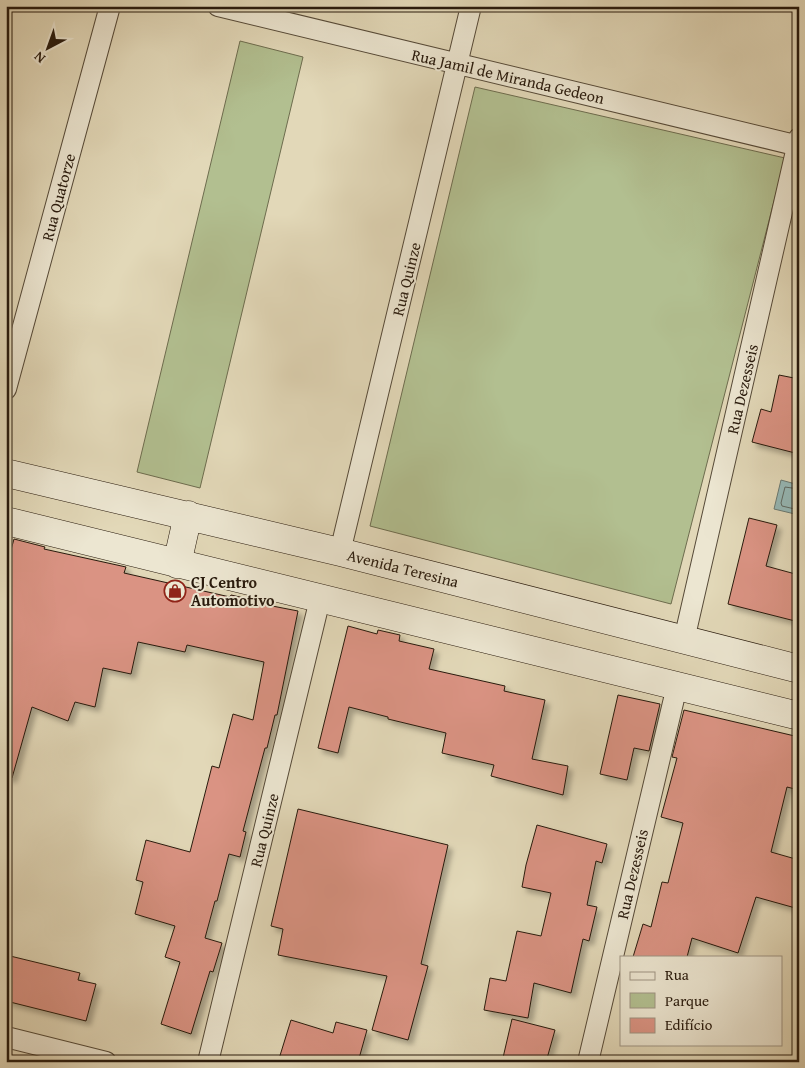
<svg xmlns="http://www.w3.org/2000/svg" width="805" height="1068" viewBox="0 0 805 1068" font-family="'Gentium Book Plus',serif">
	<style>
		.green { fill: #b2bf90; stroke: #6d6c4e }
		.water { fill: #96b8b6; stroke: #6a7972 }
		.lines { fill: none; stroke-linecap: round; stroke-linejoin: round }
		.shore { stroke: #5f6962; stroke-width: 1 }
		.building { fill: #da9383; stroke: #281a0d; filter: url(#shadow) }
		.minor-casing { stroke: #564a38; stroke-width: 22 }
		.secondary-casing { stroke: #281a0d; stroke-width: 29 }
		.minor { stroke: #ece6d1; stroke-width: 20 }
		.secondary { stroke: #ece6d1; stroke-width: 28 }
		.labels { text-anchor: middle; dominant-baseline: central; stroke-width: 4; stroke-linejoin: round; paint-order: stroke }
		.street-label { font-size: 16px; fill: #281a0d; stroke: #ece6d1 }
		.poi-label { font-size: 16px; font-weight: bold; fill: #281a0d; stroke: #ece6d1; text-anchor: start }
	</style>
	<defs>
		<filter id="shadow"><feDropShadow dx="4.5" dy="4.5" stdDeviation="2.5" flood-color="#0004"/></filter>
	</defs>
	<rect width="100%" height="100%" fill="#e2d8b8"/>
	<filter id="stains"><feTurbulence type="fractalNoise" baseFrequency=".004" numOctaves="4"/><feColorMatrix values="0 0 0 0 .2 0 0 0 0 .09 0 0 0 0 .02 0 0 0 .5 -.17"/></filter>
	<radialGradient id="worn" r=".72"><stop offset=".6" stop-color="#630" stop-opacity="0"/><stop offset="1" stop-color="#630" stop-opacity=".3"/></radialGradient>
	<path class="green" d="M 240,41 L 303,57 L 200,488 L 137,472 Z
		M 475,87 L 785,158 L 671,604 L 370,526 Z"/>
	<path class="water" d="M 781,480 L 799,485 L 799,515 L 774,509 Z"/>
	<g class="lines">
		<path class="shore" d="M 799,489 L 785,487 L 781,503 L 782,506 L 799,510"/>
	</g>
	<path class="building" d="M 779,375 L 799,379 L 799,454 L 752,442 L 761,409 L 771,412 Z
		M 749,518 L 777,525 L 766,566 L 799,575 L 799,622 L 728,604 Z
		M 14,539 L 45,547 L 44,549 L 126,567 L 124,573 L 230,597 L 231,595 L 262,602 L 262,604 L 298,611 L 277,715 L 275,715 L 267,748 L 265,748 L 243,831 L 246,832 L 240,857 L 229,854 L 217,901 L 215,901 L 205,938 L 222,943 L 213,972 L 210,971 L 191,1034 L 161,1024 L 180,962 L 165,957 L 175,926 L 135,914 L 143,882 L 136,880 L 146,840 L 190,852 L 212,766 L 219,768 L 233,714 L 253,720 L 264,662 L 187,645 L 185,652 L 138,642 L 131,674 L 103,668 L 95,707 L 75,702 L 68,721 L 32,707 L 12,778 L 6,777 L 6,549 L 11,550 Z
		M 348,626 L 377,634 L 378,630 L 400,635 L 399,641 L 434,649 L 429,669 L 505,686 L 504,691 L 545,700 L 532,759 L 568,766 L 563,795 L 491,776 L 494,765 L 442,753 L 446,733 L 388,719 L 388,717 L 349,707 L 338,753 L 318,748 Z
		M 618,695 L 660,704 L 649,751 L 634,748 L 627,780 L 600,774 Z
		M 684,710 L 799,737 L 799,790 L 787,787 L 771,852 L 799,860 L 799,909 L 756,897 L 738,953 L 692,938 L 687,957 L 633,957 L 643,924 L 651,927 L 662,882 L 668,883 L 683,823 L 661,817 L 677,758 L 672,757 Z
		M 298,809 L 448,845 L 421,964 L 428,966 L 408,1040 L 372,1030 L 387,976 L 278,955 L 283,929 L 271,926 Z
		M 537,825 L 607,844 L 602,863 L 596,861 L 587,905 L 597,907 L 589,941 L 583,939 L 571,993 L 534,983 L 528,1018 L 484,1010 L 490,978 L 506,981 L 517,931 L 541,936 L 551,893 L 522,887 L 526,865 Z
		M 6,955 L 80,973 L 78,980 L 96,984 L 86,1021 L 6,1001 Z
		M 512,1019 L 555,1030 L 546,1062 L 502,1062 Z
		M 291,1020 L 333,1033 L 336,1022 L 367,1030 L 358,1062 L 278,1062 Z"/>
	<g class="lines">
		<g class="minor-casing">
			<path id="minor" d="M 218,6 L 799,146
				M 6,389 L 110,6
				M 340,552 L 471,6
				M 684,640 L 799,138
				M 6,1037 L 106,1062
				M 208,1062 L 320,599
				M 588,1062 L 677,686"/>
		</g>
		<g class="secondary-casing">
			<path id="secondary" d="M 6,473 L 340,552 L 799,669
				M 6,521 L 799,716
				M 177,564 L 188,515"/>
		</g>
		<use href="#minor" class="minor"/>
		<use href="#secondary" class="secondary"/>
	</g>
	<defs>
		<g id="shop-ring" transform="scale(1.125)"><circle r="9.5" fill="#ece6d1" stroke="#8f2418" stroke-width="1.5"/><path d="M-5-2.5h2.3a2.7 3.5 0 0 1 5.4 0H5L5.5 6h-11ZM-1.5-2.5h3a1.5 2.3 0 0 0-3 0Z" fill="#8f2418"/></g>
	</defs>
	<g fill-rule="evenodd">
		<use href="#shop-ring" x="175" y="591"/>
	</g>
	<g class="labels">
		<g class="street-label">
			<text transform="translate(508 76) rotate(13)">Rua Jamil de Miranda Gedeon</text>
			<text transform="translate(58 197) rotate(-75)">Rua Quatorze</text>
			<text transform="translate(406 279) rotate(-76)">Rua Quinze</text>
			<text transform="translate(742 389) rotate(-77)">Rua Dezesseis</text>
			<text transform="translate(403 568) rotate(14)">Avenida Teresina</text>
			<text transform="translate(264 830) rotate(-76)">Rua Quinze</text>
			<text transform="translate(632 874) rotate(-77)">Rua Dezesseis</text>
		</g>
		<g class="poi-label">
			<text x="191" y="582">CJ Centro<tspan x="191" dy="18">Automotivo</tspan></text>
		</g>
	</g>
	<rect width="805" height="1068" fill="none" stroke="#e2d8b8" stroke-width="25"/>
	<rect x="8" y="8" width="790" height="1053" fill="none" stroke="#281a0d" stroke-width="2.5"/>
	<rect x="12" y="12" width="780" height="1043" fill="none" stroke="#281a0d"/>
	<rect x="620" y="956" width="162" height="90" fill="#ece6d1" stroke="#9e9483"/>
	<rect x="630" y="972" width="25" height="8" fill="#ece6d1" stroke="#9e9483"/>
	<text x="665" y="980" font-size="15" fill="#281a0d">Rua</text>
	<rect x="630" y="993" width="25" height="15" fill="#b2bf90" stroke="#9e9483"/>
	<text x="665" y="1006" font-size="15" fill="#281a0d">Parque</text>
	<rect x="630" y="1018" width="25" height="15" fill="#da9383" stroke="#9e9483"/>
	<text x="665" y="1030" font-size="15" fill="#281a0d">Edifício</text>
	<g transform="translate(48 48) rotate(221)" stroke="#ece6d1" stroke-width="4" paint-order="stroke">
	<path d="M0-4L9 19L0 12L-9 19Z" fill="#281a0d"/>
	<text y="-8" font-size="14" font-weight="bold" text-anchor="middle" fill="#281a0d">N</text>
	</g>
	<rect width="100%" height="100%" filter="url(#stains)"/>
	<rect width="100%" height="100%" fill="url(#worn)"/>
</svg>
